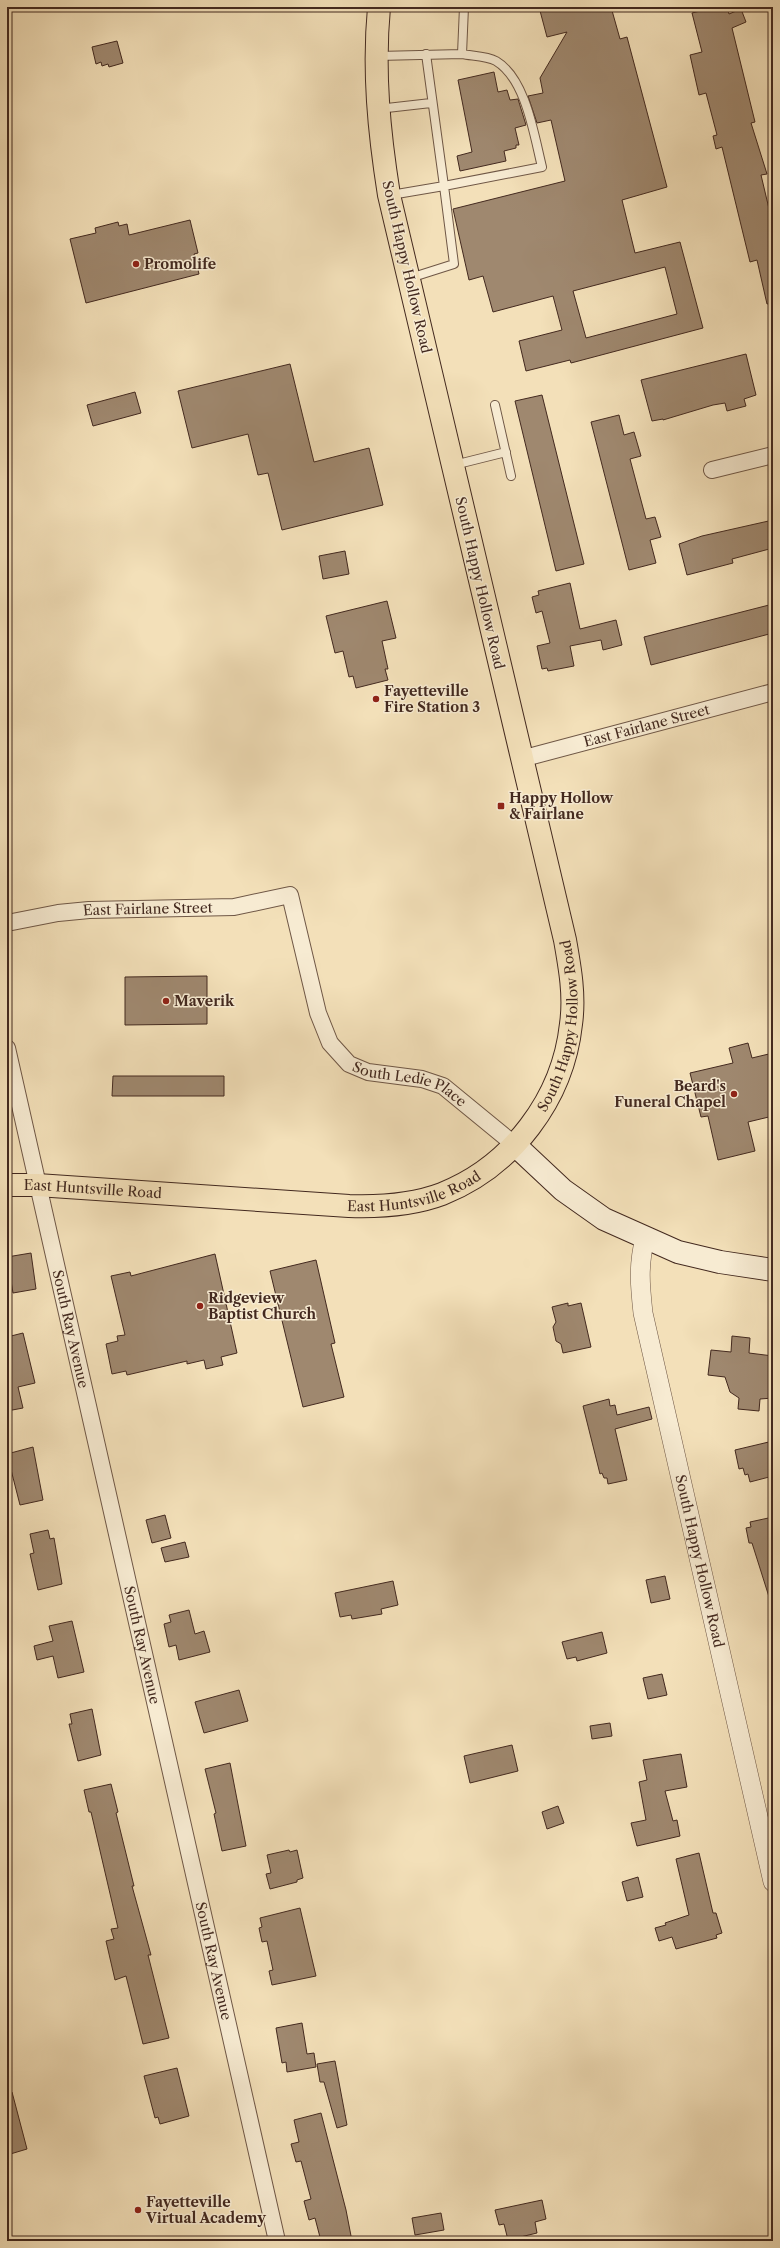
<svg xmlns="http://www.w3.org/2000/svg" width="780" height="2248" viewBox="0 0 780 2248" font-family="'Libre Caslon Text',serif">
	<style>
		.building { fill: #9f886f; stroke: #43291f; fill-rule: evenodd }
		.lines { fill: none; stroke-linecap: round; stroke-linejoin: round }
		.service-casing { stroke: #6f5746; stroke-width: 10 }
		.minor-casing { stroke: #6f5746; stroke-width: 18 }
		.tertiary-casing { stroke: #6f5746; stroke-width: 20 }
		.secondary-casing { stroke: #43291f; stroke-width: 24 }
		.primary-casing { stroke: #43291f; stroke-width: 24 }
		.service { stroke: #f7ebd2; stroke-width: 8 }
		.minor { stroke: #f7ebd2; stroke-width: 16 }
		.tertiary { stroke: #f7ebd2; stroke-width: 19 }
		.secondary { stroke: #f7ebd2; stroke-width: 22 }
		.primary { stroke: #f3e0b9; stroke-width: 22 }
		.poi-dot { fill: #8f2418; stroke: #f7ebd2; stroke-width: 1.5 }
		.labels { text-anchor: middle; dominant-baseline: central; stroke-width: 3; stroke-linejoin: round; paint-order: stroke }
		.poi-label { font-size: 14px; font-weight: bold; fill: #43291f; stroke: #f7ebd2; text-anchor: start }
		.street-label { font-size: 14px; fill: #43291f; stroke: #f7ebd2 }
	</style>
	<rect width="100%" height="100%" fill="#f3e0b9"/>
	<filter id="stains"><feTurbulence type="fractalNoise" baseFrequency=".005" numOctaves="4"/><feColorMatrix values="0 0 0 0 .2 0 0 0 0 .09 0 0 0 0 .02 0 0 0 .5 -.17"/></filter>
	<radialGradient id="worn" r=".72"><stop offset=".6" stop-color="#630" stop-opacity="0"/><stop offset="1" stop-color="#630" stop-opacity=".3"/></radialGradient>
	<path class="building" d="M 539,7 L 611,7 L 620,39 L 627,37 L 667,187 L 622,200 L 635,253 L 680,242 L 703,328 L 571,363 L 570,360 L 526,371 L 519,341 L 562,330 L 553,296 L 493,312 L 483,276 L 469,280 L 453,209 L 565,181 L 551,120 L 537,123 L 528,96 L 543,93 L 540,78 L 567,32 L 547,37 ZM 665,267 L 677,314 L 586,338 L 573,291 Z
		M 699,7 L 727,7 L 729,14 L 741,9 L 746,22 L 732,28 L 755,122 L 751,123 L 767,174 L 761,175 L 770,213 L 773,212 L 773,303 L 767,304 L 757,260 L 750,262 L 722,147 L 716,149 L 713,136 L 717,135 L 706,93 L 699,95 L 690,55 L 702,52 L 692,13 L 700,11 Z
		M 117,41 L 123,63 L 109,67 L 108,64 L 102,66 L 101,62 L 96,64 L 92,47 Z
		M 494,72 L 498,92 L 507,90 L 510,100 L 518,99 L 526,125 L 515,128 L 519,145 L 516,145 L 516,148 L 504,151 L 506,161 L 460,171 L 457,156 L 472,152 L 458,80 Z
		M 190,220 L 198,253 L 194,254 L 199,274 L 86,303 L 70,239 L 96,233 L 95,228 L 118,222 L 119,226 L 127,224 L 129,235 Z
		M 746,354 L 756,395 L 744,399 L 746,406 L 727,411 L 725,403 L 713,405 L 663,420 L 663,419 L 652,421 L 641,380 Z
		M 290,364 L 314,462 L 369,448 L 383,505 L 282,530 L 268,473 L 258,475 L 248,434 L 192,448 L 178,391 Z
		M 135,392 L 141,413 L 93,426 L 87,405 Z
		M 542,395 L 584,564 L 556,571 L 515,401 Z
		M 619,415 L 624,435 L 634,432 L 641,456 L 630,459 L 646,519 L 655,517 L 661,537 L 650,540 L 656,563 L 629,570 L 591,422 Z
		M 773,520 L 773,548 L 732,559 L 733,563 L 687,575 L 679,544 L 702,536 Z
		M 345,551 L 349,574 L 323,579 L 319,556 Z
		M 570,583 L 580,629 L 616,620 L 622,645 L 603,650 L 601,640 L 570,646 L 574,666 L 548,671 L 547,668 L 542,669 L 537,646 L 550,643 L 542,611 L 536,613 L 532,597 L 539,595 L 538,591 Z
		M 387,601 L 396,638 L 382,641 L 388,669 L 385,669 L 388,680 L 356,688 L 353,676 L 349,677 L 343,651 L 335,653 L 326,616 Z
		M 773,604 L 773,633 L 651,665 L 644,637 Z
		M 207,976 L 207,1024 L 125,1025 L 125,977 Z
		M 748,1043 L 752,1058 L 773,1053 L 773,1116 L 748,1122 L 755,1151 L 718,1160 L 708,1116 L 701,1117 L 690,1073 L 733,1063 L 729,1048 Z
		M 113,1076 L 224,1076 L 224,1096 L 112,1096 Z
		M 31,1253 L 36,1289 L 13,1293 L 7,1257 Z
		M 215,1254 L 237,1353 L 221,1357 L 223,1365 L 206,1369 L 204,1360 L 187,1364 L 187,1361 L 127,1375 L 126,1371 L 112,1374 L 106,1344 L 118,1341 L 117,1336 L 125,1335 L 111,1276 L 130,1272 L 131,1276 Z
		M 316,1260 L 335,1343 L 331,1344 L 344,1397 L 303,1407 L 270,1271 Z
		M 568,1303 L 568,1306 L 581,1303 L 591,1347 L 563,1353 L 561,1344 L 556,1341 L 553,1327 L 556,1322 L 552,1307 Z
		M 23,1333 L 35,1383 L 18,1387 L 23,1408 L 7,1411 L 7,1337 Z
		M 732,1336 L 750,1338 L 749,1353 L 773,1356 L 773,1398 L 760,1399 L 759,1411 L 738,1409 L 739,1398 L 730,1392 L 725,1377 L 708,1375 L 711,1350 L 731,1352 Z
		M 609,1399 L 610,1406 L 615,1405 L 617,1415 L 649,1407 L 652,1419 L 615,1429 L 627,1480 L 608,1484 L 607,1478 L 604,1478 L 602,1473 L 600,1474 L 583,1406 Z
		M 773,1441 L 773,1476 L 750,1482 L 748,1474 L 745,1475 L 743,1468 L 739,1469 L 735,1450 Z
		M 33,1447 L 43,1500 L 20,1505 L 7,1454 Z
		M 165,1515 L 171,1538 L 152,1543 L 146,1520 Z
		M 773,1517 L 773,1600 L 770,1600 L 752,1543 L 749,1543 L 746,1528 L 751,1527 L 750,1522 Z
		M 48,1530 L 50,1539 L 54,1538 L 62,1584 L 38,1590 L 30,1554 L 34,1553 L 30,1534 Z
		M 185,1542 L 189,1557 L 165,1562 L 161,1548 Z
		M 665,1576 L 670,1599 L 651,1603 L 646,1580 Z
		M 393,1581 L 398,1605 L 381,1609 L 382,1614 L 352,1619 L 351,1615 L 340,1617 L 335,1593 Z
		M 189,1610 L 195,1634 L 204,1631 L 210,1652 L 179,1660 L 176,1645 L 169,1647 L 164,1624 L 171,1622 L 169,1615 Z
		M 72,1621 L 84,1672 L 58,1678 L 53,1656 L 37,1660 L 34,1646 L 53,1641 L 49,1626 Z
		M 602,1632 L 607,1653 L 577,1661 L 576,1657 L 567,1659 L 562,1642 Z
		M 662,1674 L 667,1695 L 648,1699 L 643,1678 Z
		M 239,1690 L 248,1721 L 204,1733 L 195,1702 Z
		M 92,1709 L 101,1755 L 78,1761 L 69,1724 L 72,1724 L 70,1714 Z
		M 610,1723 L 612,1736 L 592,1739 L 590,1726 Z
		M 512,1745 L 518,1771 L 470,1783 L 464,1756 Z
		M 681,1754 L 687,1787 L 665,1791 L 673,1821 L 677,1820 L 680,1836 L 637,1846 L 631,1823 L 646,1820 L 639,1782 L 647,1780 L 643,1760 Z
		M 230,1763 L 246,1846 L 222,1851 L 214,1814 L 216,1813 L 205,1769 Z
		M 111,1784 L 118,1812 L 116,1813 L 134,1886 L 132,1886 L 151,1955 L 148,1955 L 169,2038 L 143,2044 L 126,1976 L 115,1980 L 106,1941 L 114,1939 L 111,1929 L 118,1928 L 91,1812 L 89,1812 L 84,1790 Z
		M 558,1806 L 564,1823 L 547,1829 L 542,1812 Z
		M 289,1850 L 290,1852 L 297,1850 L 303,1878 L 297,1880 L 297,1882 L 270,1889 L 266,1874 L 271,1873 L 267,1855 Z
		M 699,1853 L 713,1913 L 716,1913 L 722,1933 L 716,1935 L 717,1938 L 676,1949 L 672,1937 L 659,1941 L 655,1928 L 666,1925 L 665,1923 L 689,1915 L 676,1859 Z
		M 638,1877 L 643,1897 L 627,1901 L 622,1882 Z
		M 300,1908 L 316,1976 L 272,1985 L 269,1971 L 273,1970 L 267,1941 L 262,1942 L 259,1928 L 262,1927 L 260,1918 Z
		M 302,2023 L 307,2054 L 314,2053 L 316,2067 L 287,2072 L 286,2062 L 282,2063 L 276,2028 Z
		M 335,2061 L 347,2125 L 337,2128 L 324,2082 L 320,2082 L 317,2064 Z
		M 177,2068 L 189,2116 L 160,2124 L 158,2117 L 155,2118 L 144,2076 Z
		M 12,2092 L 27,2149 L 7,2155 L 7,2093 Z
		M 321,2113 L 346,2210 L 352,2241 L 321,2241 L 315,2218 L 309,2220 L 304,2201 L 311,2199 L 301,2161 L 296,2162 L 291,2144 L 299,2142 L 294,2120 Z
		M 542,2200 L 546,2219 L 535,2222 L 537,2233 L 508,2240 L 504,2224 L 499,2225 L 495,2210 Z
		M 441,2213 L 444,2230 L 415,2235 L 412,2218 Z"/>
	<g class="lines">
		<g class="service-casing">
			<path id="service" d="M 378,56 L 462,54 L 464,7
				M 378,109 L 431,103
				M 391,195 L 444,186 L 426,54
				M 410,278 L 454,264 L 444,186 L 542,167 C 534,135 526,79 496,61 C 487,56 472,56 462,54
				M 495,405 L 511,476
				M 454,465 L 506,452"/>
		</g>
		<g class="minor-casing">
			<g id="minor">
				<path d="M 712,470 L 773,455"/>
				<path id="s1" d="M 521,759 L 773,692"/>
				<path id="s2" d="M 7,923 L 58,913 L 89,910 L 234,907 L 290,895 L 318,1013 L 330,1043 L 349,1064 L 368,1072 L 422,1079 L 443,1086 L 515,1145"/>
				<path id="s3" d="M 7,1048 L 277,2241"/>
			</g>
		</g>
		<g class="tertiary-casing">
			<g id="tertiary">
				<path id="s4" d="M 645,1238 C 638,1266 640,1285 643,1313 L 773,1882"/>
			</g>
		</g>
		<g class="secondary-casing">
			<path id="secondary" d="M 515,1145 L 563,1190 L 604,1219 L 678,1252 L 720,1262 L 773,1270"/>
		</g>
		<g class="primary-casing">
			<g id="primary">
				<path id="s5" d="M 7,1185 L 37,1185 L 349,1206 C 380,1207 413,1205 442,1194 C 512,1166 563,1099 571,1024 C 575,996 570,968 565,940 L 389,195 C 379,132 373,71 379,7"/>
			</g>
		</g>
		<use href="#service" class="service"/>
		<use href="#minor" class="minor"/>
		<use href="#tertiary" class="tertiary"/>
		<use href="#secondary" class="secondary"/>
		<use href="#primary" class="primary"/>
	</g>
	<g class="poi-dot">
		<circle cx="136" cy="264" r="4"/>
		<circle cx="376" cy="699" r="4"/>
		<rect x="497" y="802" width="8" height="8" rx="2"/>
		<circle cx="166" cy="1001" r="4"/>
		<circle cx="734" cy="1094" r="4"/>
		<circle cx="200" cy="1306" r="4"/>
		<circle cx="138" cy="2210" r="4"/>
	</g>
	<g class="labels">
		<g class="poi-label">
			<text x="144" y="264">Promolife</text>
			<text x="384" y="691">Fayetteville<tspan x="384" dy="16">Fire Station 3</tspan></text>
			<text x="509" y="798">Happy Hollow<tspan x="509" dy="16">&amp; Fairlane</tspan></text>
			<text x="174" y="1001">Maverik</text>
			<text x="726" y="1086" text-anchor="end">Beard's<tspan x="726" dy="16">Funeral Chapel</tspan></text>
			<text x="208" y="1298">Ridgeview<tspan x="208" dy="16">Baptist Church</tspan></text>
			<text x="146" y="2202">Fayetteville<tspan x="146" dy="16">Virtual Academy</tspan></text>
		</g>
		<g class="street-label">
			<text transform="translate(407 267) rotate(77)">South Happy Hollow Road</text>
			<text transform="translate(480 583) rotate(77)">South Happy Hollow Road</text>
			<text stroke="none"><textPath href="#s1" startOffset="130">East Fairlane Street</textPath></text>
			<text stroke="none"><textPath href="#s2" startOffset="142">East Fairlane Street</textPath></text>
			<text stroke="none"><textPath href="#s5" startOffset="657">South Happy Hollow Road</textPath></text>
			<text stroke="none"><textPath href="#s2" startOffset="532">South Ledie Place</textPath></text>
			<text stroke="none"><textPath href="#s5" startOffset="410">East Huntsville Road</textPath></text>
			<text stroke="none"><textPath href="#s5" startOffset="86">East Huntsville Road</textPath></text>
			<text stroke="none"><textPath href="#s3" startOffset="288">South Ray Avenue</textPath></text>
			<text stroke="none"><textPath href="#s4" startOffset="330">South Happy Hollow Road</textPath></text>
			<text stroke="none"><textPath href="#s3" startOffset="612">South Ray Avenue</textPath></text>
			<text stroke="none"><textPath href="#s3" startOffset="936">South Ray Avenue</textPath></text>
		</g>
	</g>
	<rect width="780" height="2248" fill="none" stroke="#f3e0b9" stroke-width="24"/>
	<rect x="8" y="8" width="764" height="2232" fill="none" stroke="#43291f" stroke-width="2"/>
	<rect x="12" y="12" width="756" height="2224" fill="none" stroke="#43291f"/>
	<rect width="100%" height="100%" filter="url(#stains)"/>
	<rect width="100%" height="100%" fill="url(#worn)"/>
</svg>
